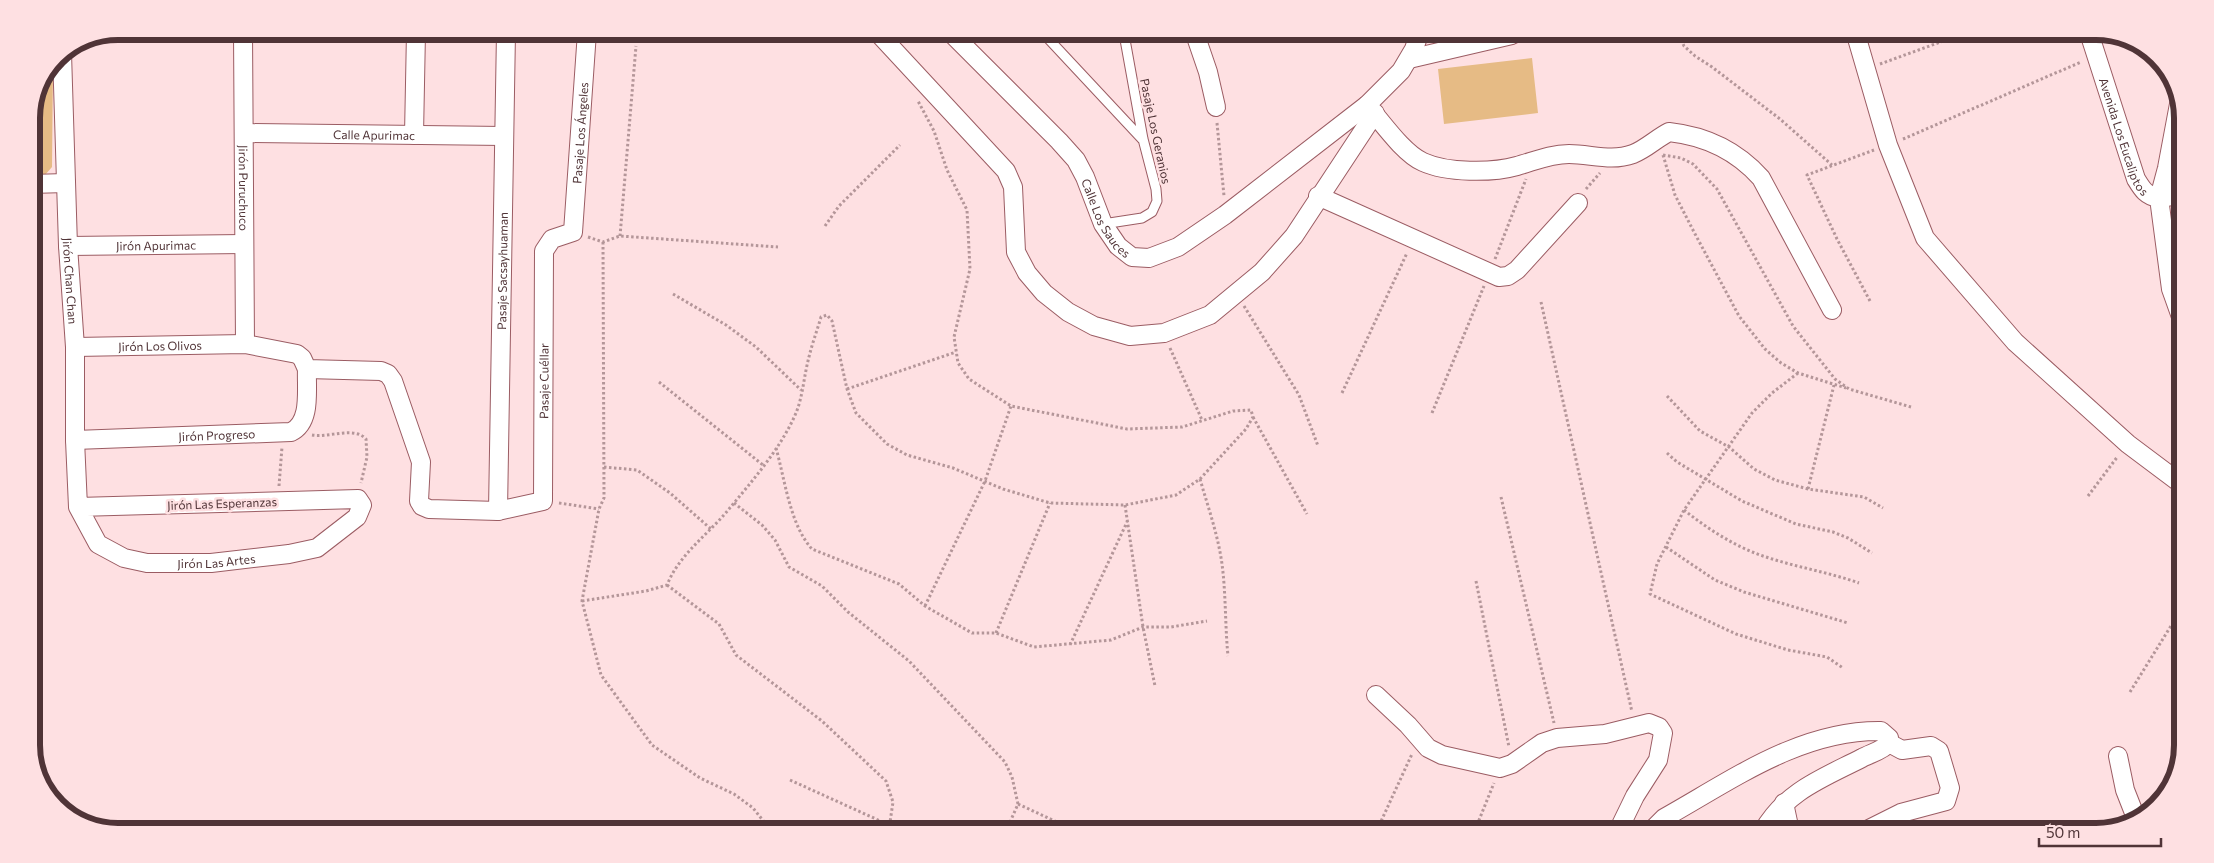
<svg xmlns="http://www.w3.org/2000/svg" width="2214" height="863" viewBox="0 0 2214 863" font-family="Commissioner,sans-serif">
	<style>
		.green { fill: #e6bb85 }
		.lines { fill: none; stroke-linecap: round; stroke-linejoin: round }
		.lane-casing { stroke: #9b5c63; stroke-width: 11 }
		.street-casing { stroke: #9b5c63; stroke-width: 20 }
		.path { stroke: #b49699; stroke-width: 3; stroke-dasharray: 2.5 2.5; stroke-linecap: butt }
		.lane { stroke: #fff; stroke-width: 9 }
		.street { stroke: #fff; stroke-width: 18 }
		.labels { text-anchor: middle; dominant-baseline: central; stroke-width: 5; stroke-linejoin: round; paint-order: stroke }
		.street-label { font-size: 12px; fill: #503437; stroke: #fee0e2 }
		.rim { fill: none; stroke: #503437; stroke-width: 6 }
	</style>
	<rect width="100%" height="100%" fill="#fee0e2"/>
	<path class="green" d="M 1532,58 L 1538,113 L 1444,124 L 1438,69 Z
		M 53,65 L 52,167 L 45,175 L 31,175 L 31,113 Z"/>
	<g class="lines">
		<g class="lane-casing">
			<path id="lane" d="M 1043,33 L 1142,139
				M 1103,224 L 1142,218 L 1152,212 L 1157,201 L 1156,189 L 1143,139 L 1124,34"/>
		</g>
		<g class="street-casing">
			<g id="street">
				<path id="s1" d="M 243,32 L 245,344"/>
				<path d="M 878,33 L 1006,171 L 1013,187 L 1016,252 L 1027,273 L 1044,293 L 1068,312 L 1094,326 L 1130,336 L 1164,333 L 1210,315 L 1262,272 L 1294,236 L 1375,113"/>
				<path id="s2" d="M 951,33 L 1059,141 L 1076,160 L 1085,177 L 1103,224 L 1118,246 L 1132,257 L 1149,258 L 1178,247 L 1225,215 L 1367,105 L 1401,71 L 1414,49 L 1419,34"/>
				<path d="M 1195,34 L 1208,72 L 1216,107"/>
				<path d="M 1856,35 L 1888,145 L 1925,238 L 2015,342 L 2128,444 L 2180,483"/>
				<path id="s3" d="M 2090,36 L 2136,179 C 2142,189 2146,196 2159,198 L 2171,289 L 2181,317"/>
				<path id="s4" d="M 62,53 L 68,246 L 75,347 L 75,440 L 78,507 L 98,544 L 124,558 L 147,563 L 211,563 L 289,554 L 317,548 L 357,517 L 362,505 L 358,499 L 78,507"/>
				<path d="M 1409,59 L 1512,35"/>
				<path d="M 2179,104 L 2167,168 L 2159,198 L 2172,196 L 2182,186"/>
				<path d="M 1367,105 C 1382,122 1403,153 1423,162 C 1447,173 1492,173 1517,166 C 1535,161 1550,154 1569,154 C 1591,154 1611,162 1633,154 C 1646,149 1657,138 1669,132 C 1705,136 1737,151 1761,178 L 1832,310"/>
				<path id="s5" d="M 244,133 L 504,136"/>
				<path d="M 414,135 L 416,32"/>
				<path d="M 31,184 L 66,183"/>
				<path d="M 1318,196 L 1499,277 L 1508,276 L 1517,270 L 1578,203"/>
				<path id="s6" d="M 68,246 L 244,244"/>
				<path id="s7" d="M 75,347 L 245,344 L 297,354 L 302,358 L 307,369 L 381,371 L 388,374 L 393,381 L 421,462 L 419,501 L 422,506 L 429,509 L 498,511 L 543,501 L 544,251 L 552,239 L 573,232 L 587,32"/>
				<path id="s8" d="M 75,440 L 291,432 C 312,422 306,389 307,369"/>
				<path id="s9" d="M 498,511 L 506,32"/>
				<path d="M 1376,695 L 1408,725 L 1428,748 L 1442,755 L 1500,768 L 1512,764 L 1542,743 L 1557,738 L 1605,734 L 1649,723 L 1659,727 L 1663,733 L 1658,760 L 1635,796 L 1618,831"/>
				<path d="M 2118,756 L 2125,790 L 2136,818"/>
				<path d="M 1784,803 L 1790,831"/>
				<path d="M 1651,831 L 1664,818 C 1732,780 1800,730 1881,731 L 1889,738 L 1889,743 C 1882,751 1871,753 1862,758 C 1823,778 1786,791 1763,831"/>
				<path d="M 1865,831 L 1901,813 L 1946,801 L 1950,788 L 1939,751 L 1931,746 L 1902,750 L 1889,743"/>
			</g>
		</g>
		<path class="path" d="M 1679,35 L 1684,46 L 1695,56 L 1712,67 L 1780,119 L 1832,165
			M 1880,64 L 1957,36
			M 1217,123 L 1224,196
			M 1903,139 L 2081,62
			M 1663,155 L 1681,158 L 1693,164 L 1717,189 L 1793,326 L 1835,379 L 1849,389 L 1911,407
			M 1663,155 L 1675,195 L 1694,232 L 1739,316 L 1765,349 L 1781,363 L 1798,373 L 1846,388
			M 1586,189 L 1600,173
			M 825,226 L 839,206 L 900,145
			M 620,236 L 636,46
			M 588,237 L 603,242 L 620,236 L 778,247
			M 603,242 L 604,498 L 599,509 L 582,601 L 601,675 L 652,745 L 700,778 L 734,794 L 753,808 L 765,823 L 767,829
			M 1495,259 L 1526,179
			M 673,294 L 726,325 L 756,347 L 801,390
			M 1870,301 L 1837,239 L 1807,175 L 1874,150
			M 1541,302 L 1632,712
			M 1244,306 L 1299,395 L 1318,446
			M 1170,348 L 1202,420
			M 1798,373 L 1772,393 L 1752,413 L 1684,510 L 1657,564 L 1650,594 L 1736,634 L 1788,650 L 1827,657 L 1843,668
			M 659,382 L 763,465
			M 847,389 L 956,352
			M 1342,393 L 1407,253
			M 1667,396 L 1700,431 L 1729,447 L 1754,469 L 1775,480 L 1808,489 L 1864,497 L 1883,508
			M 1432,413 L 1484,286
			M 1253,417 L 1307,514
			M 312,435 C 329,438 354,426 366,439 L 367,457 L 361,483
			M 776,448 C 785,480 790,525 812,549 L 899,584 L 925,606 L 972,633 L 996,633 L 1034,647 L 1111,640 L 1143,627 L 1171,627 L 1207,621
			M 1667,453 L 1677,462 L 1742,501 L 1796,524 L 1833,532 L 1848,538 L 1872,553
			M 604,467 L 637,470 L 670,493 L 711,529
			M 1200,479 C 1208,507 1218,535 1222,564 C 1226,594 1225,626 1228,656
			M 279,486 L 282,447
			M 1808,489 L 1834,385
			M 2088,496 L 2118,456
			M 1501,497 L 1554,723
			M 559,503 L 599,509
			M 734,503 L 762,525 L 775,540 L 789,567 L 822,586 L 848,612 L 909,661 L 1005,762 L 1012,777 L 1018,804 L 1007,829
			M 1125,505 L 1143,627 L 1155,686
			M 1684,510 C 1708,529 1734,546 1763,556 C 1795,567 1828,572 1859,583
			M 1666,547 L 1715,580 L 1744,592 L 1848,623
			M 1476,581 L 1509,747
			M 667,585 L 719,624 L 736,655 L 822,721 L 886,781 L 893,802 L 889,829
			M 582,601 L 646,591 L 667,585 C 680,553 708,535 729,509 C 753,480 781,448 796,413 C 803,396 804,375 809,357 C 812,344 817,331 821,317 L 827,315 L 832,321 L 847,389 L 856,413 L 887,444 L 907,455 L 953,468 L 1003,489 L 1050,503 L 1125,505 L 1176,495 L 1200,479 L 1246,429 L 1253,417 L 1251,410 L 1233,411 L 1182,427 L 1127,429 L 1011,406 L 969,379 L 958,363 L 954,337 L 970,269 L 967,210 L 947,170 L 934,131 L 918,101
			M 925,606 L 985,481 L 1011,406
			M 996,633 L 1050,503
			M 1070,645 L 1127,522
			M 2130,692 L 2179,613
			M 790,780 L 898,829
			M 1018,804 L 1072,829
			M 1377,830 L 1412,754
			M 1475,830 L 1494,783"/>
		<use href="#lane" class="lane"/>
		<use href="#street" class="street"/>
	</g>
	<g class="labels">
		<g class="street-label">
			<text transform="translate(1156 131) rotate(78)">Pasaje Los Geranios</text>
			<text stroke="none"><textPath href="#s7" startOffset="971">Pasaje Los Ángeles</textPath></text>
			<text stroke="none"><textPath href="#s5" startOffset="130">Calle Apurimac</textPath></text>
			<text stroke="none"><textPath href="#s3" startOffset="106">Avenida Los Eucaliptos</textPath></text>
			<text stroke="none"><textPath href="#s1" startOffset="156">Jirón Puruchuco</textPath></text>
			<text stroke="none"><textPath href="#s2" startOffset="244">Calle Los Sauces</textPath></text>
			<text stroke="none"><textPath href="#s6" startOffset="88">Jirón Apurimac</textPath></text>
			<text stroke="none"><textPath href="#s9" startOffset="240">Pasaje Sacsayhuaman</textPath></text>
			<text stroke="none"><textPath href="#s4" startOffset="228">Jirón Chan Chan</textPath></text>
			<text stroke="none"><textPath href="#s7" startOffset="85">Jirón Los Olivos</textPath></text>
			<text stroke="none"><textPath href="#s7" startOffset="705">Pasaje Cuéllar</textPath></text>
			<text stroke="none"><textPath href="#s8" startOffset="142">Jirón Progreso</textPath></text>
			<text transform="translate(222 503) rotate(-2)">Jirón Las Esperanzas</text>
			<text stroke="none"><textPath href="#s4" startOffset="619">Jirón Las Artes</textPath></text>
		</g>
	</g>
	<path d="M0 0H2214V863H0ZM118 40H2096A78 78 0 0 1 2174 118V745A78 78 0 0 1 2096 823H118A78 78 0 0 1 40 745V118A78 78 0 0 1 118 40Z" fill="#fee0e2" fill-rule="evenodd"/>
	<path class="rim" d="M118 40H2096A78 78 0 0 1 2174 118V745A78 78 0 0 1 2096 823H118A78 78 0 0 1 40 745V118A78 78 0 0 1 118 40Z"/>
	<path d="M2039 838v8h122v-8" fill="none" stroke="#503437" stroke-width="2.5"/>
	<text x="2046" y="838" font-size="15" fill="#503437" stroke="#fee0e2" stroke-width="4" paint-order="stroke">50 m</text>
</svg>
